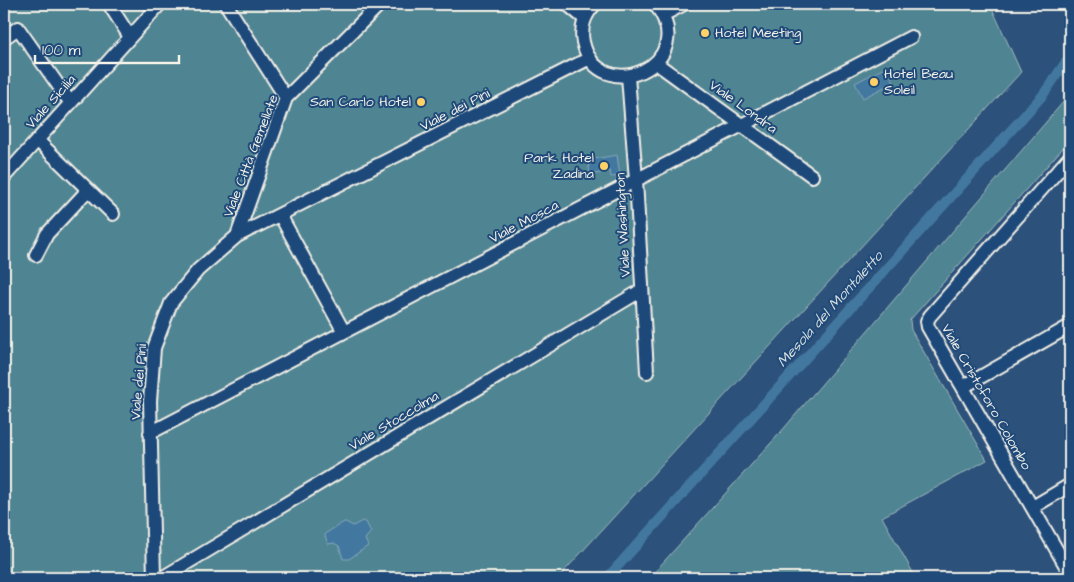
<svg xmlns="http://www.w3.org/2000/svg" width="1074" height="582" viewBox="0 0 1074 582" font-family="'Architects Daughter',sans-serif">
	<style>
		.green { fill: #4f8492; stroke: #a2babd }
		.water { fill: #42789f; stroke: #89a8bc }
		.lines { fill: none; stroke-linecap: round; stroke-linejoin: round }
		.canal { stroke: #42789f; stroke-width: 10 }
		.minor-casing { stroke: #f4f1e8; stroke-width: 16 }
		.minor { stroke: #1f4a7a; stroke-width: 12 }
		.rail { stroke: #f4f1e8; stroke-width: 3; stroke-dasharray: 8 4; stroke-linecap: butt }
		.poi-dot { fill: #ffd166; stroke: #1f4a7a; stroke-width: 2 }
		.labels { text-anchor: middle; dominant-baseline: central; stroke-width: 4; stroke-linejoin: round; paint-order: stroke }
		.poi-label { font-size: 14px; fill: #f4f1e8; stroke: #1f4a7a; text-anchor: start }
		.street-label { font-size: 14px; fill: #f4f1e8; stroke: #1f4a7a }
		.water-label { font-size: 15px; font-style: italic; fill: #d9dfdd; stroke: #1f4a7a }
	</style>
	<rect width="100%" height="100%" fill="#2c517b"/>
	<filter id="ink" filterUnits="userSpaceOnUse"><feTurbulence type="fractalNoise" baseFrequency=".02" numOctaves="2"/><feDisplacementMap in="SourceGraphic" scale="10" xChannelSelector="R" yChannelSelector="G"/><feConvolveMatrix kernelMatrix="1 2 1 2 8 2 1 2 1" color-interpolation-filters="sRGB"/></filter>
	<g filter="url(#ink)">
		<path class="green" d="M 4,4 L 990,4 L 1021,72 L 558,578 L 7,578 L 4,573 Z
			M 1070,94 L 1070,140 L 910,320 L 911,330 L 987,460 L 882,517 L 916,578 L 649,578 L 780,433 Z"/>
		<path class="water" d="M 886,67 L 894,82 L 863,98 L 855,83 Z
			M 617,155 L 620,176 L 611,177 L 610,171 L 590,175 L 588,160 Z
			M 362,521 L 366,522 L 371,532 L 365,539 L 368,546 L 349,559 L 343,559 L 339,546 L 334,543 L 328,544 L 325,536 L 326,533 L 344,522 L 346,522 L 353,526 Z"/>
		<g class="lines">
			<path class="canal" d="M 607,578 L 1043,95 L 1070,56"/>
			<g class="minor-casing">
				<path id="minor" d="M 109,4 L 130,37
					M 226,4 L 286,98
					M 567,4 L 585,19
					M 595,4 C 585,14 580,28 583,42 C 598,109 703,65 655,4
					M 663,15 L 684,4
					M 4,38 L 18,28 L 70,102
					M 656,63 L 812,176
					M 628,76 L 636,180 L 647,372
					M 37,140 L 113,214
					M 1070,157 L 930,316 L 927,321 L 928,327 L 1070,573
					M 4,177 L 160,4
					M 280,215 L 344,332
					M 237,236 L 286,98 L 380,4
					M 36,255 L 47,234 L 88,190
					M 963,387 L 1070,326
					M 150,433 L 911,37
					M 1033,507 L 1070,485
					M 154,578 L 150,401 L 154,348 L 171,303 L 198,270 L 237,236 L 590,58
					M 162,578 L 642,290"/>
			</g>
			<use href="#minor" class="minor"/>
			<path class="rail" d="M 4,569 L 9,578"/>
		</g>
	</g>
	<g class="poi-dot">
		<circle cx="705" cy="33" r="5"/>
		<circle cx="874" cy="82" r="5"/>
		<circle cx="421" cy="102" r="5"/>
		<circle cx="604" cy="166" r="5"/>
	</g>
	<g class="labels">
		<g class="poi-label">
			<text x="715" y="33">Hotel Meeting</text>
			<text x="884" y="74">Hotel Beau<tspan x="884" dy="16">Soleil</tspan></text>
			<text x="411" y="102" text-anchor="end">San Carlo Hotel</text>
			<text x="594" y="158" text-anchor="end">Park Hotel<tspan x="594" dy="16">Zadina</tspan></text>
		</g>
		<g class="street-label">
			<text transform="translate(51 102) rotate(-48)">Viale Sicilia</text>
			<text transform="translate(743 107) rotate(36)">Viale Londra</text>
			<text transform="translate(455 110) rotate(-27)">Viale dei Pini</text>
			<text transform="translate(251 156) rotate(-69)">Viale Città Gemellate</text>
			<text transform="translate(524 222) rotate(-28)">Viale Mosca</text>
			<text transform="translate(623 225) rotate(-93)">Viale Washington</text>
			<text transform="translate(139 382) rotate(-85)">Viale dei Pini</text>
			<text transform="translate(986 397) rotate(60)">Viale Cristoforo Colombo</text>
			<text transform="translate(394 421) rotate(-31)">Viale Stoccolma</text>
		</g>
		<g class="water-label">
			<text transform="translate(830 309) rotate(-48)">Mesola del Montaletto</text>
		</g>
	</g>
	<rect width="1074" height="582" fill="none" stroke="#1f4a7a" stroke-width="20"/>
	<rect x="10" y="10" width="1054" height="562" fill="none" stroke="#f4f1e8" stroke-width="2" filter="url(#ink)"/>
	<path d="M35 55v8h144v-8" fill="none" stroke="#f4f1e8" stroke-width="2.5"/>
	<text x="42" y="55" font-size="15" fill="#f4f1e8" stroke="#1f4a7a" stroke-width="4" paint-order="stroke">100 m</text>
</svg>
